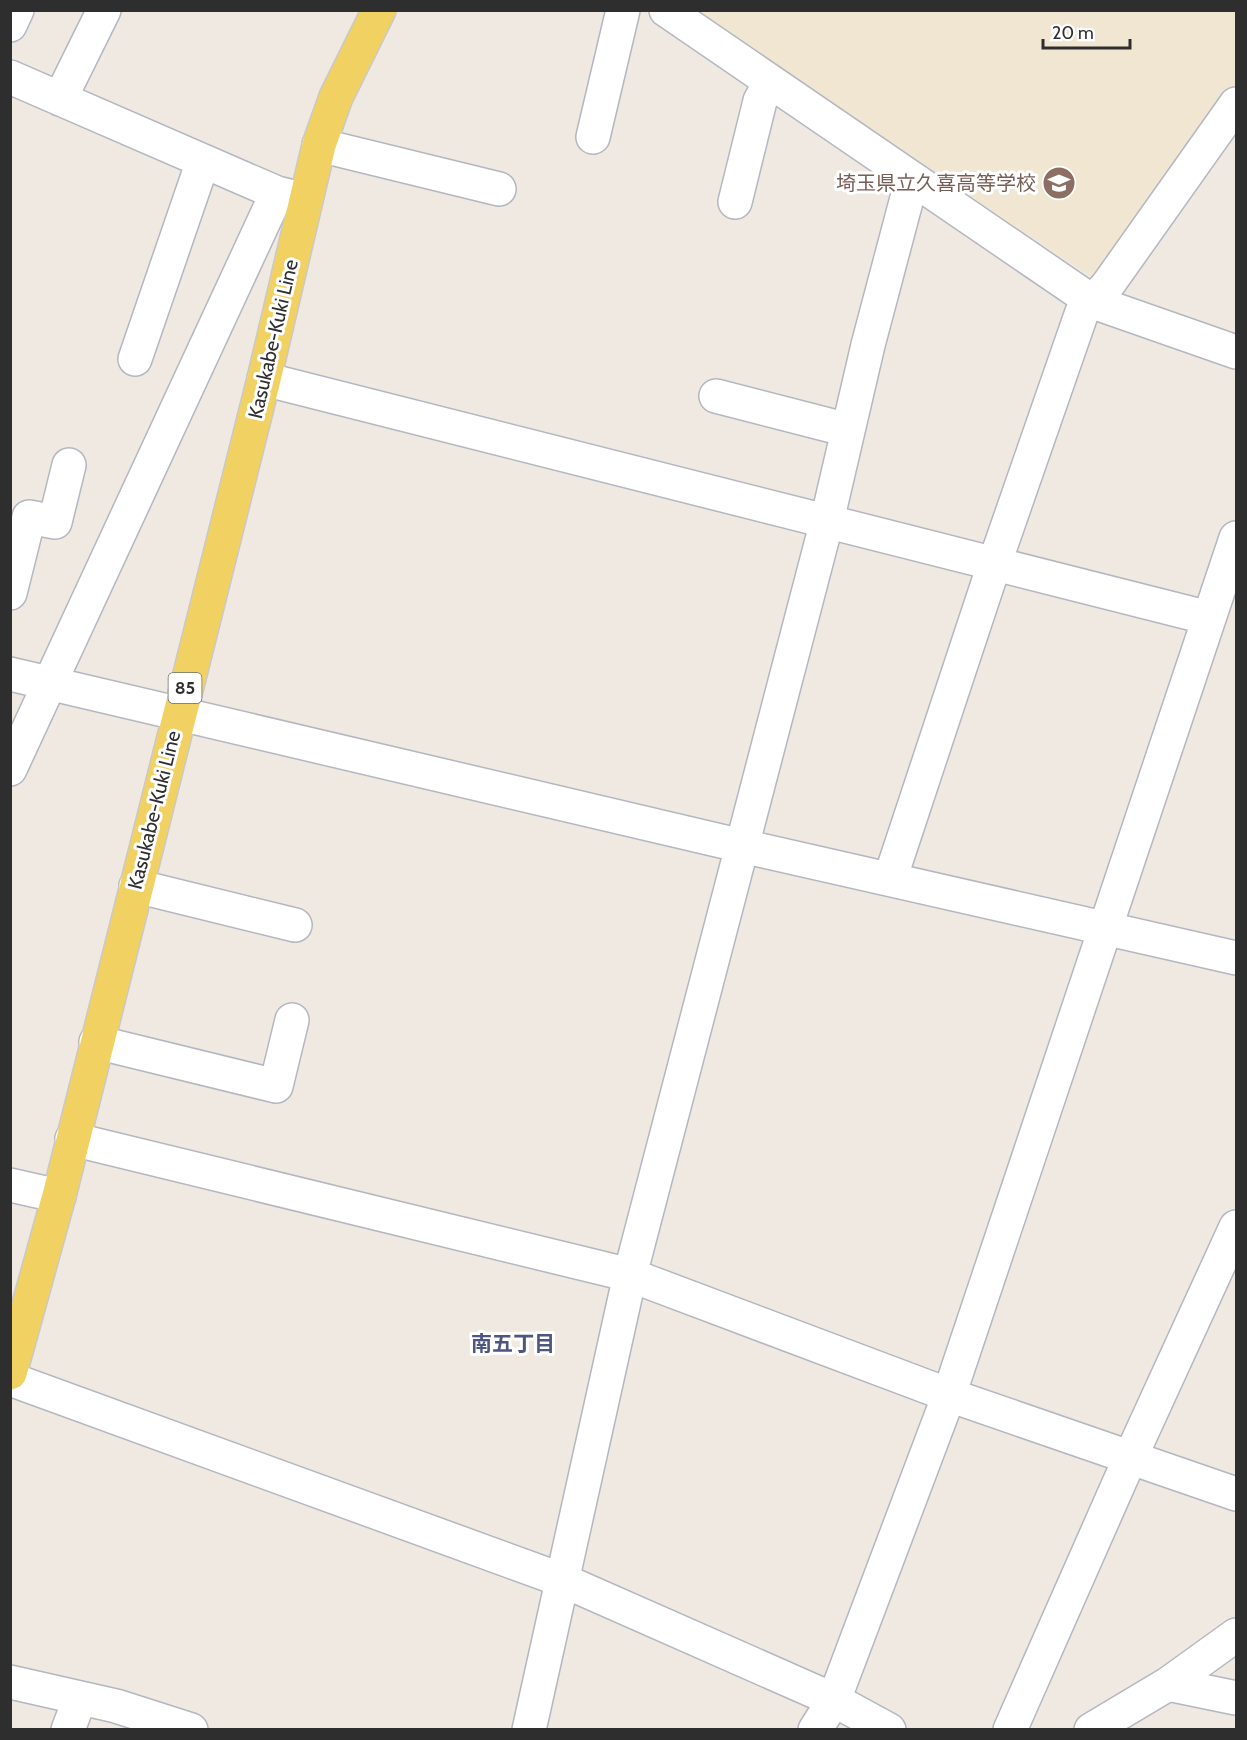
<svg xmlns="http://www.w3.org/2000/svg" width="1247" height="1740" viewBox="0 0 1247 1740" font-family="Cabin,'Noto Sans JP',sans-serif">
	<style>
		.education { fill: #f0e6d1 }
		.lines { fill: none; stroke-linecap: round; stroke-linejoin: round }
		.minor-casing { stroke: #b4b7c1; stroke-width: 36 }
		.major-casing { stroke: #c9c9c9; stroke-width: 36 }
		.minor { stroke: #fff; stroke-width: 33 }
		.major { stroke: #f2d163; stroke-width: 33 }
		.labels { text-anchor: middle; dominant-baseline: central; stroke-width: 6; stroke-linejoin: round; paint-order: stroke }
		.shield { fill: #fff; stroke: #6d6d6d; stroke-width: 1.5 }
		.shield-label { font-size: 18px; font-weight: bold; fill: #2e2e2e }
		.education-label { font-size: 20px; fill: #785e54; stroke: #fff; text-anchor: end }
		.street-label { font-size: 20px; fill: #2e2e2e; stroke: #fff }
		.neighbourhood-label { font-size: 21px; font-weight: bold; fill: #4d5680; stroke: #fff }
	</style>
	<rect width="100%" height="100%" fill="#efe9e1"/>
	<path class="education" d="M 693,11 L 1236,11 L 1236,85 L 1098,281 Z"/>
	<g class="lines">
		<g class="minor-casing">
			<path id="minor" d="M 666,10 L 1093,302 L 1236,352
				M 10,25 L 17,10
				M 10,77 L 277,193 L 298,198
				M 60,99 L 104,10
				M 593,137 L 623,10
				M 319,145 L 499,189
				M 735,202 L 760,101 L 770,82
				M 135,359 L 203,161
				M 264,379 L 1209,618
				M 716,396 L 848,430
				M 10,593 L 29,517 L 55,522 L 69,465
				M 10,674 L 742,846 L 1236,958
				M 10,769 L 277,193
				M 890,879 L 994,565 L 1082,312 L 1107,286 L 1236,104
				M 136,886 L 295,925
				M 96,1042 L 276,1086 L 292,1020
				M 72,1139 L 630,1275 L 949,1395 L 1236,1494
				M 10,1185 L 59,1196
				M 10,1379 L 562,1580 L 834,1700 L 889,1730
				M 10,1682 L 116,1706 L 191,1730
				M 1168,1684 L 1236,1698
				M 68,1730 L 80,1698
				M 529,1730 L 630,1275 L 827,521 L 868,345 L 912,179
				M 815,1730 L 834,1700 L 949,1395 L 1236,538
				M 1010,1730 L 1131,1456 L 1236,1227
				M 1091,1730 L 1168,1684 L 1236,1635"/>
		</g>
		<g class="major-casing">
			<path id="major" d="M 10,1373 L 59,1196 L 264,379 L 319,145 L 336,97 L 379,10"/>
		</g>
		<use href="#minor" class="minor"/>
		<use href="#major" class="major"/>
	</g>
	<defs>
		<g id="school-disc" transform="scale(1.725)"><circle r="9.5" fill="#8d6e63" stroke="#fff"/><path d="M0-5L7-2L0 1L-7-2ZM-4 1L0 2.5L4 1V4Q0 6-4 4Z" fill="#fff"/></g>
	</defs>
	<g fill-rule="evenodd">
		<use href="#school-disc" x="1059" y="183"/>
	</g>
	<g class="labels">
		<rect class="shield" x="168.5" y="673" width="33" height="30" rx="4.5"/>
		<g class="shield-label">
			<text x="185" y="688">85</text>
		</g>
		<g class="education-label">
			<text x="1036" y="183">埼玉県立久喜高等学校</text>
		</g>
		<g class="street-label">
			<text transform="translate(273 339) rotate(-77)">Kasukabe-Kuki Line</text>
			<text transform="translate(154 810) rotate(-76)">Kasukabe-Kuki Line</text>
		</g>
		<g class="neighbourhood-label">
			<text x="513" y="1343">南五丁目</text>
		</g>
	</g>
	<rect width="1247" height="1740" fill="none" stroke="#2e2e2e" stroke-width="24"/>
	<path d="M1043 39v9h87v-9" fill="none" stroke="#2e2e2e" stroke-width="3"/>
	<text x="1052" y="39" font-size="18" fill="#2e2e2e" stroke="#ffffff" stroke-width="4.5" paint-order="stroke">20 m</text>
</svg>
